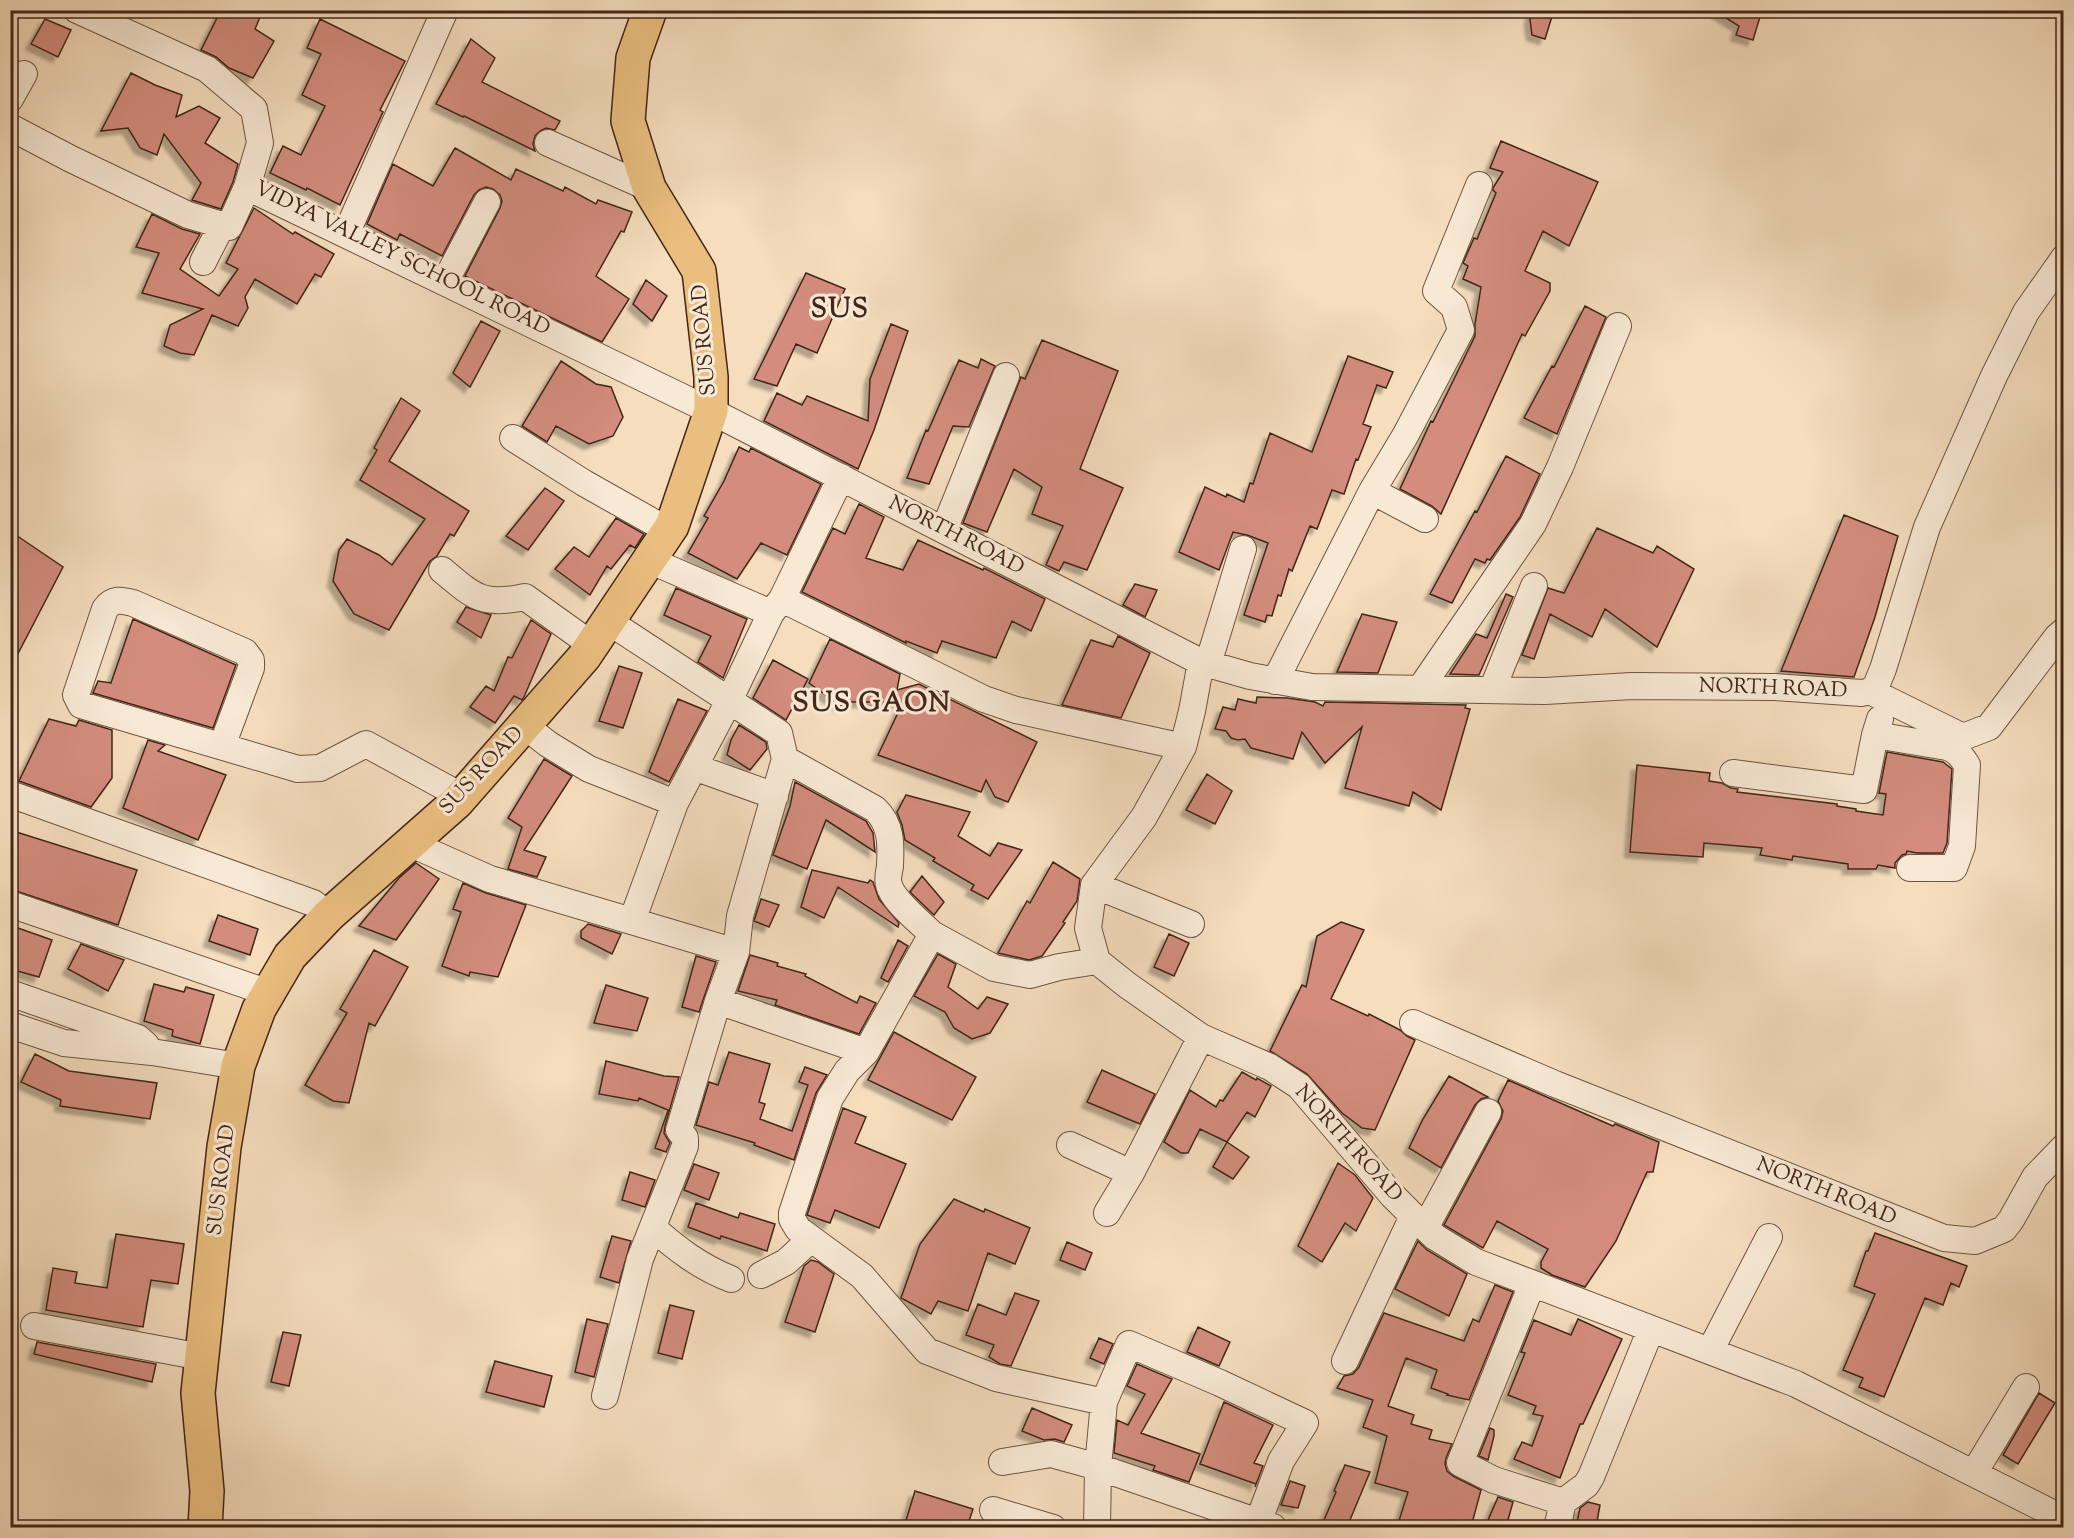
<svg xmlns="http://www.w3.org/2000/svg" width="2074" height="1538" viewBox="0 0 2074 1538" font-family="'Sorts Mill Goudy',serif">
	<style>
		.building { fill: #d38c7e; stroke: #422618; stroke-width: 1.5; filter: url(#shadow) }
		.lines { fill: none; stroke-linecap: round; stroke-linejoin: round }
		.minor-casing { stroke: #6f5442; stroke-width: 28 }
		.major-casing { stroke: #422618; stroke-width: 36 }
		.minor { stroke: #f8e9d5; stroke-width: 26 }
		.major { stroke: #eabe7f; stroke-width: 33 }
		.labels { text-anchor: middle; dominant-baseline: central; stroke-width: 6; stroke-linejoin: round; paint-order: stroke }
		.street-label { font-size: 21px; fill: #422618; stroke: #f8e9d5 }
		.district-label { font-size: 27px; font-weight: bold; letter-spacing: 1.5px; fill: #422618; stroke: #f8e9d5 }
	</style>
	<defs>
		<filter id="shadow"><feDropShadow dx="-5.5" dy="5.5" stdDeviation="1.5" flood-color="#0004"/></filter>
	</defs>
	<rect width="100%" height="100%" fill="#f5ddbe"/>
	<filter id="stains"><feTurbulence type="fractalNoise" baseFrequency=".00333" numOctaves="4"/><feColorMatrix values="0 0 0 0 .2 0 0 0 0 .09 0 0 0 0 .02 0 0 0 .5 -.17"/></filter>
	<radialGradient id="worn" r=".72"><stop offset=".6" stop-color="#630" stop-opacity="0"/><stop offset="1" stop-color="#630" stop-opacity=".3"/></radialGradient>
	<path class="building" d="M 221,10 L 263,10 L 255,29 L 274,41 L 253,78 L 229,68 L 216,57 L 201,50 Z
		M 1532,10 L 1554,10 L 1545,39 L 1532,35 L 1530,20 Z
		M 1713,10 L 1762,10 L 1753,40 L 1736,35 L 1739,26 Z
		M 45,19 L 71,30 L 58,57 L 31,44 Z
		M 320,19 L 405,61 L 380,110 L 383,112 L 340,205 L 307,188 L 306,190 L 270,173 L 283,146 L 301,155 L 325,106 L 302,95 L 321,54 L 307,48 Z
		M 471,39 L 495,58 L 482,82 L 560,121 L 555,130 L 546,128 L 540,131 L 535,136 L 533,144 L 535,151 L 464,116 L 463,117 L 436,104 Z
		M 131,73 L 155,85 L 182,95 L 176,117 L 199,106 L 220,118 L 205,143 L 238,164 L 233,182 L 221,209 L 192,200 L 201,183 L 164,134 L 157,155 L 140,148 L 128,128 L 101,131 Z
		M 1501,141 L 1598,182 L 1569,246 L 1543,231 L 1525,271 L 1550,283 L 1550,291 L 1525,336 L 1522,334 L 1441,514 L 1432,506 L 1400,489 L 1431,421 L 1433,422 L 1475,336 L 1475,324 L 1481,287 L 1463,279 L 1468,266 L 1463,263 L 1474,238 L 1477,239 L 1496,193 L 1493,190 L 1493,188 L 1503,172 L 1490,168 Z
		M 455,148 L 511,180 L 516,169 L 563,191 L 565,187 L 596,204 L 598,200 L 632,212 L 624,232 L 621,231 L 596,276 L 629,299 L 602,342 L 465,276 L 500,208 L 502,201 L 500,195 L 493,189 L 486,187 L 479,190 L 474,195 L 442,256 L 400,234 L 397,240 L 367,224 L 393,164 L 433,186 Z
		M 254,208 L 293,234 L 295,232 L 334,254 L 321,277 L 315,274 L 297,304 L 255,279 L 245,297 L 248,308 L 238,326 L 212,315 L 194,355 L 180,353 L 164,346 L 170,325 L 203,309 L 142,293 L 159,253 L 136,247 L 152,214 L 182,229 L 200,234 L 180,269 L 219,296 L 238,269 L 226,263 Z
		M 806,273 L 845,289 L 817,353 L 796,344 L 777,386 L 754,379 Z
		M 646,280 L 667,296 L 652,321 L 633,304 Z
		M 1585,306 L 1606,317 L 1557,434 L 1524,418 L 1552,366 L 1554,367 Z
		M 481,321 L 500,331 L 470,387 L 453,373 Z
		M 891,324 L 908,331 L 874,430 L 858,469 L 764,421 L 777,393 L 802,405 L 807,396 L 868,421 L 870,379 Z
		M 1042,340 L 1118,371 L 1080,469 L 1123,488 L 1087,570 L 1064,562 L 1059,571 L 1046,565 L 1063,526 L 1032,514 L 1042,487 L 1014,469 L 987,532 L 963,523 L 1021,377 L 1025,379 Z
		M 1348,356 L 1393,372 L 1386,388 L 1377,385 L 1363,424 L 1371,427 L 1358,460 L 1356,459 L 1344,494 L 1332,490 L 1317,529 L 1310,526 L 1292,571 L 1289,569 L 1281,596 L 1278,595 L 1272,616 L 1267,615 L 1265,622 L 1244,615 L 1268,543 L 1247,535 L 1233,532 L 1219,570 L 1179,552 L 1205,487 L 1226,497 L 1227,494 L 1244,502 L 1250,483 L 1253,484 L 1270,433 L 1312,452 Z
		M 981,359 L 995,366 L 969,427 L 953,426 L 929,484 L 907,478 L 926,430 L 928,431 L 959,360 L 978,368 Z
		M 561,361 L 596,384 L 611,387 L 623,417 L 613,436 L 589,444 L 556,426 L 547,442 L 522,426 Z
		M 401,398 L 420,411 L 389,461 L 469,511 L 454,536 L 450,534 L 437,556 L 430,561 L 389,630 L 354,614 L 333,581 L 339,550 L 347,539 L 379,555 L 392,565 L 425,519 L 360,480 L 377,450 L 374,448 Z
		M 739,447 L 749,452 L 751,448 L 821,484 L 787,555 L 761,543 L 737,579 L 688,553 L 708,518 L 704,516 L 724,481 Z
		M 1506,456 L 1540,474 L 1520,517 L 1490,560 L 1487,559 L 1485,563 L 1475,559 L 1452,603 L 1430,594 L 1475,511 L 1477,512 Z
		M 545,488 L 564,501 L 528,550 L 506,536 Z
		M 859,504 L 884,517 L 866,558 L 903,570 L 918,540 L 983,570 L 984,568 L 1045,599 L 1031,631 L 1012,621 L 996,658 L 942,641 L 937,653 L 906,641 L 906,643 L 802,592 L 833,528 L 845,534 Z
		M 1844,515 L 1898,536 L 1875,617 L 1854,677 L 1781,671 Z
		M 616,518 L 644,534 L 635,548 L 630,545 L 611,569 L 607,566 L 590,595 L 555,569 L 574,547 L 589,557 Z
		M 1597,528 L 1653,553 L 1657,546 L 1694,569 L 1657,647 L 1605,609 L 1592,637 L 1550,614 L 1534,659 L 1522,655 L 1548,588 L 1564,593 Z
		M 10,531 L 63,567 L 10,669 Z
		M 1135,584 L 1157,590 L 1145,617 L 1123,605 Z
		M 676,588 L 747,619 L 723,678 L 698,662 L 711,636 L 664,615 Z
		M 1506,594 L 1513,597 L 1479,675 L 1450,674 L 1476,634 L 1487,638 Z
		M 466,607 L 491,615 L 481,638 L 457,622 Z
		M 1362,614 L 1397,622 L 1378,673 L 1337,672 Z
		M 133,619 L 236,665 L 213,728 L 93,693 L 98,681 L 111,683 Z
		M 531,620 L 551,634 L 524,697 L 522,700 L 514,696 L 495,723 L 470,707 L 486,686 L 494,691 L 508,657 L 512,658 Z
		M 1118,636 L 1150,653 L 1121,718 L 1062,705 L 1091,640 L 1113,647 Z
		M 830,639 L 900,674 L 897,690 L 919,684 L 1037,742 L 1008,802 L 995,797 L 986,780 L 981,792 L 878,755 L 903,702 L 843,702 L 841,706 L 809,683 Z
		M 773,660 L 808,679 L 786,720 L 753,698 Z
		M 619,666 L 642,673 L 623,728 L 599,721 Z
		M 1257,697 L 1287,698 L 1315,702 L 1323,706 L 1325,702 L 1466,705 L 1465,708 L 1470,709 L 1441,810 L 1413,792 L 1409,806 L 1345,788 L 1362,727 L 1325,763 L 1302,732 L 1293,759 L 1251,748 L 1245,739 L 1238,740 L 1231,738 L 1226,731 L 1215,729 L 1223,707 L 1235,710 L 1238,699 L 1256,703 Z
		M 678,699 L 707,711 L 669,782 L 649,772 Z
		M 49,719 L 76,726 L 79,720 L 112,730 L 112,778 L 91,807 L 19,781 Z
		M 739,725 L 766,742 L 767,749 L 750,770 L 727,755 L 731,740 Z
		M 148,740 L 165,745 L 158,751 L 226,775 L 198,840 L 123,808 Z
		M 1887,752 L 1943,762 L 1952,769 L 1947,843 L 1943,853 L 1917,853 L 1907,851 L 1906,854 L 1902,855 L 1895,863 L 1895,868 L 1878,865 L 1876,869 L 1848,869 L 1848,864 L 1793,856 L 1792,860 L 1760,855 L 1762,848 L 1704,843 L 1703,857 L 1630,852 L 1637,765 L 1710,773 L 1709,781 L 1722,783 L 1731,788 L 1738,789 L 1737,792 L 1837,804 L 1837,806 L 1856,809 L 1856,811 L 1883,815 L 1886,794 L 1879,793 Z
		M 544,759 L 572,776 L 524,850 L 546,857 L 537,877 L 508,869 L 522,827 L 508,818 Z
		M 1207,774 L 1232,791 L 1215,824 L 1186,810 Z
		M 795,782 L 866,821 L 873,833 L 875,852 L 826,820 L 807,869 L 773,855 L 790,806 Z
		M 906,795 L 970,812 L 958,836 L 990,856 L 998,843 L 1022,850 L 988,899 L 971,890 L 974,885 L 933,861 L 935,858 L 905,840 L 902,825 L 897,812 Z
		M 10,830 L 137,870 L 118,925 L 10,889 Z
		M 1053,862 L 1080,879 L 1077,901 L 1063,922 L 1065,923 L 1042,956 L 1029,960 L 998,953 L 1027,901 L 1030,903 Z
		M 416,863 L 439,879 L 396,940 L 359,926 L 399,878 Z
		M 812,870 L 868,883 L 870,880 L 873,882 L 879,899 L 899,923 L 898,927 L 838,887 L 824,918 L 801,907 Z
		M 922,876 L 944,902 L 934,915 L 910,892 Z
		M 463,883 L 486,893 L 526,905 L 498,977 L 470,972 L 469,976 L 442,966 L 461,912 L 453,909 Z
		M 761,899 L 779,905 L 769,927 L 754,921 Z
		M 218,915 L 258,929 L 250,955 L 209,941 Z
		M 1341,922 L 1364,930 L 1331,999 L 1368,1016 L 1369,1014 L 1400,1030 L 1407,1036 L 1415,1040 L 1375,1130 L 1362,1128 L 1342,1113 L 1307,1074 L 1270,1051 L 1302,985 L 1306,987 L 1317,936 Z
		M 588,924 L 621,934 L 612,954 L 581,938 L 581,931 Z
		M 18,928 L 52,940 L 39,977 L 10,969 L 10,943 Z
		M 1169,934 L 1189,943 L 1174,976 L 1154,967 Z
		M 898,940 L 908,946 L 888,982 L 881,978 Z
		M 81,944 L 124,960 L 108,991 L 68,969 Z
		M 374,950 L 408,967 L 375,1026 L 369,1023 L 349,1103 L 333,1101 L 305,1085 L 347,1013 L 340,1009 Z
		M 938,954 L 956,964 L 948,987 L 978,1009 L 987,997 L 1008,1004 L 990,1033 L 972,1039 L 954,1028 L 945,1012 L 914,996 Z
		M 750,955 L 778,963 L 777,966 L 806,974 L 805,976 L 857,1003 L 860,996 L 876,1003 L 859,1034 L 775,1005 L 777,1000 L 738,991 Z
		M 696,956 L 716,962 L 699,1012 L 682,1007 Z
		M 154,984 L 184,992 L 186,987 L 214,995 L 200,1044 L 172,1036 L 173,1030 L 144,1021 Z
		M 606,985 L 648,998 L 637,1031 L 594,1023 Z
		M 894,1032 L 976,1077 L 952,1120 L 868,1080 Z
		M 729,1052 L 770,1064 L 759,1102 L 765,1104 L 760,1119 L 792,1131 L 808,1085 L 799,1082 L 805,1067 L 827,1075 L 816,1093 L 794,1160 L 754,1145 L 755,1143 L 696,1125 L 709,1082 L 718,1085 Z
		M 35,1054 L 69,1071 L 157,1083 L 150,1119 L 60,1106 L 61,1100 L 21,1082 Z
		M 606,1061 L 664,1076 L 679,1077 L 665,1126 L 664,1133 L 670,1143 L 666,1152 L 655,1148 L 668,1110 L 639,1098 L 638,1101 L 599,1094 Z
		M 1102,1070 L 1155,1094 L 1140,1124 L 1087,1102 Z
		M 1242,1072 L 1256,1080 L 1257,1078 L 1271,1086 L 1255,1117 L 1247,1112 L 1227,1142 L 1200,1129 L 1188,1153 L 1181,1153 L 1164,1142 L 1190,1090 L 1216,1107 L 1220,1100 L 1223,1101 Z
		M 1449,1076 L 1488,1097 L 1481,1099 L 1475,1105 L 1441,1168 L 1409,1148 L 1423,1119 Z
		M 1508,1080 L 1613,1126 L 1615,1124 L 1659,1142 L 1653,1172 L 1647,1172 L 1616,1241 L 1585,1287 L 1552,1275 L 1541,1268 L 1541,1262 L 1548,1249 L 1497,1221 L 1483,1248 L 1444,1225 L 1501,1119 L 1503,1111 L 1498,1101 Z
		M 843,1108 L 866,1117 L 855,1143 L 906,1164 L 879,1228 L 835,1210 L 830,1223 L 807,1215 Z
		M 1227,1142 L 1249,1157 L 1233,1179 L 1213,1167 Z
		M 1338,1163 L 1355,1175 L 1373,1198 L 1356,1231 L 1345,1223 L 1322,1262 L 1298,1246 Z
		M 694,1164 L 719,1173 L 709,1200 L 684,1190 Z
		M 630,1172 L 655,1180 L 645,1207 L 622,1200 Z
		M 954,1199 L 984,1212 L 985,1209 L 1030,1228 L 1015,1264 L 988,1253 L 968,1311 L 938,1301 L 931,1314 L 901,1298 L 920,1244 Z
		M 696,1203 L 738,1218 L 740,1213 L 775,1224 L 767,1251 L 721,1236 L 720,1239 L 688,1227 Z
		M 1875,1233 L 1967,1266 L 1959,1287 L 1951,1283 L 1943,1305 L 1925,1298 L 1884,1397 L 1859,1387 L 1863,1378 L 1843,1370 L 1875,1294 L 1854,1286 L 1866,1251 L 1868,1251 Z
		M 116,1234 L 184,1244 L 178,1284 L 151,1280 L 143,1327 L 46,1310 L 53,1268 L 77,1272 L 75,1283 L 107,1288 Z
		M 612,1236 L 631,1241 L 619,1283 L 600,1277 Z
		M 1418,1241 L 1427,1250 L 1467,1274 L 1449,1316 L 1395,1289 Z
		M 1067,1242 L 1092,1253 L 1085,1270 L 1060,1260 Z
		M 811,1260 L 818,1262 L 834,1274 L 815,1332 L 785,1322 L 804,1266 Z
		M 1495,1285 L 1513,1292 L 1469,1400 L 1447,1395 L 1448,1394 L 1431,1388 L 1437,1370 L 1406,1358 L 1388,1406 L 1414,1415 L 1411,1424 L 1432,1430 L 1429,1439 L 1452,1444 L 1446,1458 L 1445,1464 L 1447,1471 L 1453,1476 L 1481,1490 L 1471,1527 L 1397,1527 L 1408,1492 L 1375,1483 L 1387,1436 L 1363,1427 L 1373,1400 L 1337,1388 L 1344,1376 L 1353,1374 L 1359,1367 L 1384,1313 L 1464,1341 L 1473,1319 L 1479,1322 Z
		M 1015,1293 L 1039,1301 L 1011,1366 L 1000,1364 L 989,1357 L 994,1345 L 966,1335 L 978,1304 L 1006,1315 Z
		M 670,1305 L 694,1311 L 682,1359 L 658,1353 Z
		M 587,1319 L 608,1324 L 594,1377 L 575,1372 Z
		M 1578,1319 L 1622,1339 L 1583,1424 L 1580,1424 L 1560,1478 L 1514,1459 L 1522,1442 L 1532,1446 L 1543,1416 L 1533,1414 L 1536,1406 L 1508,1395 L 1525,1353 L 1521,1352 L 1534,1320 L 1571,1335 Z
		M 1198,1327 L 1230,1342 L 1219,1366 L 1187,1352 Z
		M 283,1332 L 301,1335 L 289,1386 L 271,1382 Z
		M 1099,1338 L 1113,1344 L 1104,1364 L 1090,1358 Z
		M 37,1342 L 156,1364 L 152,1382 L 34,1354 Z
		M 495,1361 L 552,1376 L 544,1407 L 486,1392 Z
		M 1137,1364 L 1172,1379 L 1141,1433 L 1200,1454 L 1189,1482 L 1153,1470 L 1155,1466 L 1114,1453 L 1117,1420 L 1128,1425 L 1145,1394 L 1127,1386 Z
		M 2039,1393 L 2055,1403 L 2018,1464 L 2003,1455 Z
		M 1224,1402 L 1273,1425 L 1254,1463 L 1263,1466 L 1255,1487 L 1256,1484 L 1200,1464 Z
		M 1032,1408 L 1072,1425 L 1064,1442 L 1055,1439 L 1044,1440 L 1022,1431 Z
		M 1490,1428 L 1494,1430 L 1494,1436 L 1488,1460 L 1479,1456 Z
		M 1345,1465 L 1370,1472 L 1347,1527 L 1321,1527 L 1336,1492 L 1334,1491 Z
		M 1290,1481 L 1305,1486 L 1298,1508 L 1281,1505 Z
		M 915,1491 L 973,1509 L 967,1527 L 904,1527 Z
		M 1498,1497 L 1513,1502 L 1506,1527 L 1485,1527 Z
		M 1588,1502 L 1600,1505 L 1596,1527 L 1576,1527 L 1580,1508 Z"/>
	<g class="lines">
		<g class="minor-casing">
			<path id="minor" d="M 10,99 L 24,74
				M 10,127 L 71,159 L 188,215 L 229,227 L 247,187 L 260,143 L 254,109 L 207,69 L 77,10
				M 548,143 L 649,188
				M 247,187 L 711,411 L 1201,662 L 1250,676 L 1312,687 L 1545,691 L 1632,686 L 1775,687 L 1862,693 L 1870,691 L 1876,686 L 1883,669 L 1927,527 L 1994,376 L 2026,312 L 2064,258
				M 346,234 L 445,10
				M 203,262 L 222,225
				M 445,282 L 487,202
				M 513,438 L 584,483 L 669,531
				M 1372,491 L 1425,519
				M 944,530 L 1006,376
				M 649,560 L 771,613 L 782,599 L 841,477
				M 442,570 C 474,597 482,606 525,597 L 592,645
				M 782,599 L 984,699 L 1016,710 L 1183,747
				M 608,621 L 779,733 L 785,759 L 740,916 L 736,952
				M 1201,662 L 1192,711 L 1183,747 L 1144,817 L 1094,885 L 1088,928 L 1097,961 L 1127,985 L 1201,1037 L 1270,1067 L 1299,1086 L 1392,1195 L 1413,1216 L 1435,1237 L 1476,1262 L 1796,1384 L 2064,1519
				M 1208,664 L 1243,549
				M 1275,681 L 1372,491 L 1405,436 L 1461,330 L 1454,307 L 1436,291 L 1479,185
				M 1420,689 L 1533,524 L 1560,467 L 1618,326
				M 1492,690 L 1534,586
				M 1870,691 L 1963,737 L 1989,727 L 2057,637 L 2064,631
				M 524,725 L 548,744 L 589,769 L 675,803
				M 1875,735 L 1947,747 C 1957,750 1961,756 1967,765 L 1962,846 L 1954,868 L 1910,868
				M 222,746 L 251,668 L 251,660 L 245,652 L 133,603 C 121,600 113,598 105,609 L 76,695 L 81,705 L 298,769 L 320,768 L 366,744 L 463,797
				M 785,759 L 875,809 C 892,825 891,845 890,866 C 889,872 887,880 889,885 C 893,901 920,922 932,934
				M 694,767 L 775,796
				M 1733,773 L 1864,790 L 1875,735 L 1880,719
				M 10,794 L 313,903 L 329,915
				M 409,843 L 490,879 L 736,952 L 718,1001 L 866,1052 L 932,934 L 994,968 L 1030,975 L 1059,967 L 1097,961
				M 1094,885 L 1191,924
				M 10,904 L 269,993
				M 632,921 L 675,803 L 729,701 L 771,613
				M 10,993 L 138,1038 L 146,1045
				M 1413,1023 L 1555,1084 L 1944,1238 L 1975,1241 L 2004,1229 L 2011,1220 L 2035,1177 L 2064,1147
				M 10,1025 L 64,1043 L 152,1052 L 238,1066
				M 866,1052 L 847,1071 L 830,1098 L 792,1213 L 792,1219 L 798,1229 L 862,1276 L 927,1351 L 996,1378 L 1104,1402
				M 1070,1145 L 1131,1173
				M 1107,1213 L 1131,1173 L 1201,1037
				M 653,1228 C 677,1249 700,1267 731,1279
				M 1425,1228 L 1488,1112
				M 761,1275 L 786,1262 L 811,1239
				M 1532,1284 L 1460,1463 L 1494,1480 L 1563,1502 L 1586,1485 L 1591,1477 L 1651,1329
				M 34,1326 L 202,1357
				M 1710,1351 L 1769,1237
				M 1345,1361 L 1413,1216
				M 605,1396 L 640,1259 L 685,1146 L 685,1138 L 679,1130 L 718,1001
				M 1002,1462 L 1051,1454 L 1098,1467 L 1104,1402 L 1129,1344 L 1220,1383 L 1305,1423 L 1281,1461 L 1256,1528
				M 1974,1473 L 2026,1387
				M 993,1510 L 1053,1528
				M 1097,1528 L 1098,1467 L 1273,1527
				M 1557,1528 L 1563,1502"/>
		</g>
		<g class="major-casing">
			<path id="major" d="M 205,1528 L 207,1491 L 198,1393 L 224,1147 L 238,1066 L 259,1009 L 290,956 L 329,915 L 457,802 L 584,657 L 672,526 L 711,411 L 711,377 L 699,271 L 649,188 L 628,121 L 633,58 L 650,10"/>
		</g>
		<use href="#minor" class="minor"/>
		<use href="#major" class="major"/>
	</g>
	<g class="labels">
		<g class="street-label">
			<text transform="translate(402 259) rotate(26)">VIDYA VALLEY SCHOOL ROAD</text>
			<text transform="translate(705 340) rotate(-95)">SUS ROAD</text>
			<text transform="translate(956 536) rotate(27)">NORTH ROAD</text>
			<text transform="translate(1773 689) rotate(2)">NORTH ROAD</text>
			<text transform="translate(482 771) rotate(-47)">SUS ROAD</text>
			<text transform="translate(1348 1144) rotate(48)">NORTH ROAD</text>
			<text transform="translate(222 1180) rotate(-83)">SUS ROAD</text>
			<text transform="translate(1826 1192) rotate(22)">NORTH ROAD</text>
		</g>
		<g class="district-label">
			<text x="840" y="310">SUS</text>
			<text x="872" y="704">SUS GAON</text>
		</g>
	</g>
	<rect width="2074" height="1538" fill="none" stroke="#f5ddbe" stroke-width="36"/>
	<rect x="12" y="12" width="2050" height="1514" fill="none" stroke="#422618" stroke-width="3"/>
	<rect x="18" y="18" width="2038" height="1502" fill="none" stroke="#422618" stroke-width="1.5"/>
	<rect width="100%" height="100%" filter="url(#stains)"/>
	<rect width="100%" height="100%" fill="url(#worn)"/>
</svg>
